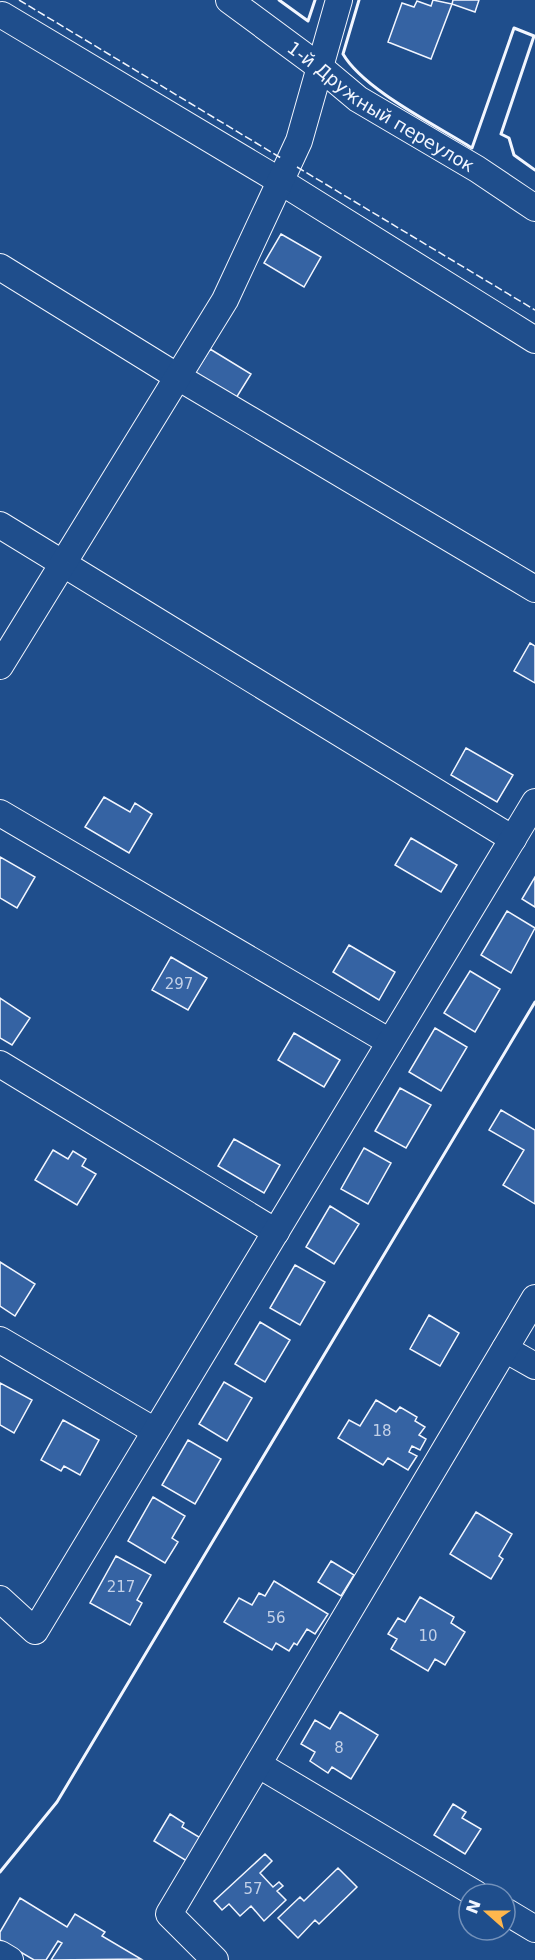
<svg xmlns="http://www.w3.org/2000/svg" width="535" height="1960" viewBox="0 0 535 1960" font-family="'DejaVu Sans',sans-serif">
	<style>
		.building { fill: #3563a3; stroke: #f2f6ff; stroke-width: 1.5 }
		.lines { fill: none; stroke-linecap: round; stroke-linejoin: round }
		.minor-casing { stroke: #f2f6ff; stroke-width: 28 }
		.minor { stroke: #1f4e8c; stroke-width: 26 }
		.fence { stroke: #f2f6ff; stroke-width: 1.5; stroke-dasharray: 8 3; stroke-linecap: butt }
		.wall { stroke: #f2f6ff; stroke-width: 3 }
		.labels { text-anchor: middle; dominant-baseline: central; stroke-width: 4.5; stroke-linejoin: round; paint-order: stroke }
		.number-label { font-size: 15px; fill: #c3d1e8 }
		.street-label { font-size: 18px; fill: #f2f6ff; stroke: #1f4e8c }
	</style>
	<rect width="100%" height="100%" fill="#1f4e8c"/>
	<path class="building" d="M 433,0 L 452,4 L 431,59 L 388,42 L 402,3 L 414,7 L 417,1 L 431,6 Z
		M 453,0 L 479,0 L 475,12 L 452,4 Z
		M 281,234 L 321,257 L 304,287 L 264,263 Z
		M 210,349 L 251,374 L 233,403 L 192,378 Z
		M 530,643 L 535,646 L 535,683 L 514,671 Z
		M 466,748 L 513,775 L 497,802 L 451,775 Z
		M 104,797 L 130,812 L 135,803 L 152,814 L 129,853 L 85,827 Z
		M 411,838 L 457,865 L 441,892 L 395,865 Z
		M 0,857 L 35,877 L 17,908 L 0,898 Z
		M 535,877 L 535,907 L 522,899 Z
		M 507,911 L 535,928 L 511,973 L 481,955 Z
		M 349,945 L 395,972 L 379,1000 L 333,972 Z
		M 171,957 L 207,978 L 188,1010 L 152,990 Z
		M 470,971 L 500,989 L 475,1032 L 444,1013 Z
		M 0,998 L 30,1018 L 12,1045 L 0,1038 Z
		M 435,1028 L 467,1047 L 441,1091 L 409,1072 Z
		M 294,1033 L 340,1060 L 324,1087 L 278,1060 Z
		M 400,1088 L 431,1105 L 406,1148 L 375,1131 Z
		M 501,1110 L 535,1130 L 535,1204 L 503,1185 L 524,1150 L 489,1130 Z
		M 234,1139 L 280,1165 L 264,1193 L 218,1166 Z
		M 364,1148 L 391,1163 L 368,1204 L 341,1189 Z
		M 53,1150 L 68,1159 L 73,1151 L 86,1159 L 82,1166 L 96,1174 L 77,1205 L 35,1180 Z
		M 330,1206 L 359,1224 L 334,1264 L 306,1247 Z
		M 0,1262 L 35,1284 L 15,1316 L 0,1306 Z
		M 295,1265 L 325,1282 L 300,1325 L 270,1308 Z
		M 429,1315 L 459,1333 L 440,1366 L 410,1349 Z
		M 260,1322 L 290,1340 L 265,1382 L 235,1364 Z
		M 224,1382 L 252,1398 L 227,1441 L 199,1424 Z
		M 0,1383 L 32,1400 L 14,1433 L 0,1425 Z
		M 376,1400 L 396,1412 L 400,1407 L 417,1417 L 415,1421 L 425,1427 L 419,1435 L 426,1439 L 420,1450 L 412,1446 L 409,1452 L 417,1456 L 408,1470 L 388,1458 L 383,1465 L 338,1438 L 349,1420 L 360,1426 Z
		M 63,1420 L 99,1440 L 80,1475 L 64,1466 L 61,1471 L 41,1460 Z
		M 188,1440 L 221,1459 L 195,1504 L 162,1485 Z
		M 153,1497 L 185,1516 L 172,1538 L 178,1542 L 165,1563 L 128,1541 Z
		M 476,1512 L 512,1534 L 499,1556 L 503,1559 L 491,1579 L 450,1554 Z
		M 116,1556 L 151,1575 L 137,1600 L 142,1603 L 130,1625 L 90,1603 Z
		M 331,1561 L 354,1575 L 341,1596 L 318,1582 Z
		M 274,1581 L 328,1614 L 315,1634 L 307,1629 L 297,1645 L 294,1643 L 289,1651 L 276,1643 L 272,1650 L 224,1622 L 239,1598 L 252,1605 L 259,1593 L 265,1596 Z
		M 420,1597 L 454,1617 L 451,1623 L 465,1632 L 445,1665 L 435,1659 L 428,1671 L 391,1649 L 397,1639 L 388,1634 L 398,1618 L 405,1622 Z
		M 340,1712 L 378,1735 L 351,1779 L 332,1767 L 328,1773 L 310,1761 L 315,1752 L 301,1744 L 315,1720 L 330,1729 Z
		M 453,1804 L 466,1812 L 462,1818 L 481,1829 L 465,1854 L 434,1835 Z
		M 170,1814 L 184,1823 L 182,1827 L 204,1840 L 190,1863 L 154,1841 Z
		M 265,1854 L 272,1861 L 260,1873 L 273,1887 L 279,1882 L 283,1886 L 277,1891 L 286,1900 L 264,1921 L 251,1906 L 240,1916 L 229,1904 L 222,1910 L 214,1901 Z
		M 338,1868 L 357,1887 L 319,1924 L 315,1920 L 298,1938 L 278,1918 L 300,1897 L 304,1901 Z
		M 20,1898 L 67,1927 L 75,1914 L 105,1932 L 102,1936 L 141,1959 L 51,1960 L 62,1943 L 58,1941 L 46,1960 L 34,1960 L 0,1940 L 0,1932 Z"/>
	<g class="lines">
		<g class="minor-casing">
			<g id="minor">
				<path id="s1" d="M 229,0 L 321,68 L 358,99 L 477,169 L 535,208"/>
				<path d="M 2,15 L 280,181 L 535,340"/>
				<path d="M 0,267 L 178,377 L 535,589"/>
				<path d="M 0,525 L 513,839"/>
				<path d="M 0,666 L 225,300 L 299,141 L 339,0"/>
				<path d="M 0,813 L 390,1042"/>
				<path d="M 0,1064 L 276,1232"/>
				<path d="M 0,1340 L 155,1431"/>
				<path d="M 505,1349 L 535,1366"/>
				<path d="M 0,1599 L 35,1631 L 535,802"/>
				<path d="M 259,1765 L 476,1894"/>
				<path d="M 505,1911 L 535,1929"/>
				<path d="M 0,1954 L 10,1960"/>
				<path d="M 215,1960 L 169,1914 L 535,1298"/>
			</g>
		</g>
		<use href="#minor" class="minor"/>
		<path class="fence" d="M 19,0 L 281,158
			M 297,167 L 535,310"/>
		<path class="wall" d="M 279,0 L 308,21 L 315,0
			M 359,0 L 343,54 C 364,90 436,125 472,148 L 514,28 L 534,36 L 501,134 L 509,138 L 514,155 L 535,170
			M 0,1872 L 57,1802 L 535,1002"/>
	</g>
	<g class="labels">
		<g class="number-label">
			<text x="179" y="984">297</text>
			<text x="382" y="1431">18</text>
			<text x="121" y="1587">217</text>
			<text x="276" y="1618">56</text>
			<text x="428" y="1636">10</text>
			<text x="339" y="1748">8</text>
			<text x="253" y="1889">57</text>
		</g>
		<g class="street-label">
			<text stroke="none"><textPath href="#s1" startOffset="186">1-й Дружный переулок</textPath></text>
		</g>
	</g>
	<g transform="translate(487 1912) rotate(291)"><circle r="28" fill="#1f4e8c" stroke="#7391ba" stroke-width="1.5"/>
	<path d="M0-4.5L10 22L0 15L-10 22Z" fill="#ffb74d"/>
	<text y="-9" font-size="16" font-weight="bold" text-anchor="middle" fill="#f2f6ff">N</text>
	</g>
</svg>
